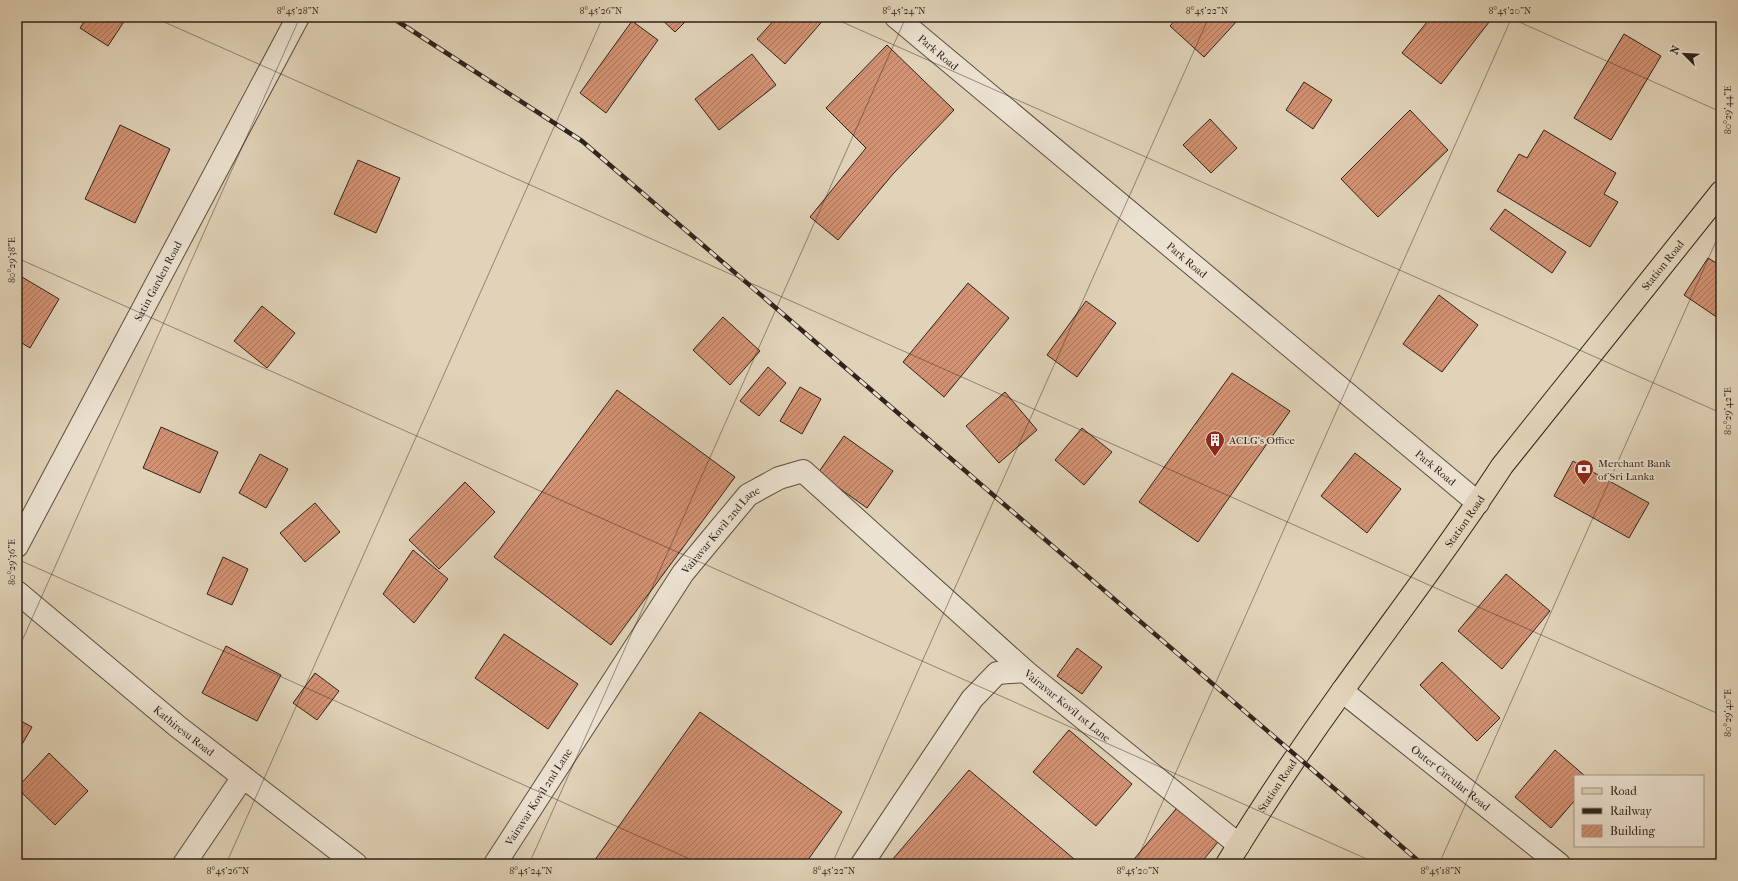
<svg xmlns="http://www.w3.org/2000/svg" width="1738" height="881" viewBox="0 0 1738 881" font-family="'IM FELL French Canon',serif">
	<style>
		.building { fill: url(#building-hatch); stroke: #30221c }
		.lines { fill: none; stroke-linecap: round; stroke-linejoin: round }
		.minor-casing { stroke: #5c4e43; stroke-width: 24 }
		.major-casing { stroke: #30221c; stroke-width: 24 }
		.minor { stroke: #ece2d1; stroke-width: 22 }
		.major { stroke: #e1d3b8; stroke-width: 22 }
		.rail-casing { stroke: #30221c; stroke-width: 4.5 }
		.rail { stroke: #ece2d1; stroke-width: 3; stroke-dasharray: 9; stroke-linecap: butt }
		.ticks { fill: none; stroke: #30221c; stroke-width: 1; stroke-opacity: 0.45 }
		.labels { text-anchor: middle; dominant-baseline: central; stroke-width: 3.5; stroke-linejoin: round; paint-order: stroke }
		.street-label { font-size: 11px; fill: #30221c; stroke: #ece2d1 }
		.poi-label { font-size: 11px; fill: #30221c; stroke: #ece2d1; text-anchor: start }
		.neatline { fill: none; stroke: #30221c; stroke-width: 1.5 }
		.ticks-label { font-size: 10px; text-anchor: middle; fill: #30221c }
	</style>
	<defs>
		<pattern id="building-hatch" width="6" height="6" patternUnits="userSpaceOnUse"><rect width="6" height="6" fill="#d39273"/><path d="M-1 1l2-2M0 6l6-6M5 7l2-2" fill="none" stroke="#ac775e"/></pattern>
	</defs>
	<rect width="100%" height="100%" fill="#e1d3b8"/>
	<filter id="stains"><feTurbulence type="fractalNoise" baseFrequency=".005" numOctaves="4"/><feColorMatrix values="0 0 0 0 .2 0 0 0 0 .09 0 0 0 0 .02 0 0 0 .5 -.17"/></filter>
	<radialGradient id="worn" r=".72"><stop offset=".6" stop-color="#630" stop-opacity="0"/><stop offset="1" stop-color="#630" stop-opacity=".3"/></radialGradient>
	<path class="building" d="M 87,17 L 127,17 L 108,46 L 80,28 Z
		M 659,17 L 690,17 L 675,32 Z
		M 777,17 L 826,17 L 785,64 L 757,39 Z
		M 1178,17 L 1231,17 L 1236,22 L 1204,57 L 1170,26 Z
		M 1431,17 L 1493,17 L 1441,84 L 1402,53 Z
		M 632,21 L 658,40 L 606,113 L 580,93 Z
		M 1624,34 L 1661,56 L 1611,140 L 1574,118 Z
		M 887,45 L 954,110 L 893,174 L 838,240 L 810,217 L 866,148 L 826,108 Z
		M 752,54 L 776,85 L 719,130 L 695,99 Z
		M 1304,82 L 1332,100 L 1313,129 L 1286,110 Z
		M 1410,110 L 1448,150 L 1378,217 L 1341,179 Z
		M 1210,119 L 1237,148 L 1211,173 L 1183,145 Z
		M 120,125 L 170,149 L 135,223 L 85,199 Z
		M 1544,130 L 1616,173 L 1604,194 L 1618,202 L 1590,247 L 1497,191 L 1519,154 L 1527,158 Z
		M 358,160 L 400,178 L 376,233 L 334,214 Z
		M 1505,209 L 1566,252 L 1552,273 L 1490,229 Z
		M 1708,258 L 1721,266 L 1721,320 L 1684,295 Z
		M 22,277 L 59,299 L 30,348 L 17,340 L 17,284 Z
		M 968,283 L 1009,318 L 944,397 L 903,362 Z
		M 1439,295 L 1478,325 L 1442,372 L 1403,344 Z
		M 1086,301 L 1116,323 L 1077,377 L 1047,355 Z
		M 262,306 L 295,333 L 267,368 L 234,341 Z
		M 723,317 L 760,351 L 730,385 L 693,350 Z
		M 768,367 L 786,383 L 759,416 L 740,401 Z
		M 1232,373 L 1290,411 L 1198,542 L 1139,502 Z
		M 800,387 L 821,399 L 802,434 L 780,421 Z
		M 617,390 L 735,477 L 611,645 L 494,557 Z
		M 1005,392 L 1037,430 L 999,463 L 966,426 Z
		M 161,427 L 218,452 L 200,493 L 143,468 Z
		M 1082,428 L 1112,452 L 1084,485 L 1055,460 Z
		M 844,436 L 893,471 L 867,508 L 818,473 Z
		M 1355,453 L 1401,489 L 1367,533 L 1321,496 Z
		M 260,454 L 288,469 L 266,508 L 239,493 Z
		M 1573,461 L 1649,503 L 1629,538 L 1554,496 Z
		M 465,482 L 495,512 L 439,569 L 409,540 Z
		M 315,503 L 340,532 L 305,562 L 280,533 Z
		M 413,550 L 448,579 L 414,623 L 383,594 Z
		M 223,557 L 248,569 L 232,605 L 207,594 Z
		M 1506,574 L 1550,611 L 1502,669 L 1458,631 Z
		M 504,634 L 578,684 L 548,729 L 475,678 Z
		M 226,646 L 281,675 L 257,721 L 202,693 Z
		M 1077,648 L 1102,667 L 1082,694 L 1057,676 Z
		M 1442,662 L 1500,718 L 1477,741 L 1420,685 Z
		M 315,673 L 339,691 L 317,720 L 293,703 Z
		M 700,712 L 842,812 L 805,864 L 592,864 Z
		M 17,719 L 32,727 L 17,753 Z
		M 1069,730 L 1132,784 L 1096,826 L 1033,772 Z
		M 1555,750 L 1585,776 L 1575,776 L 1575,800 L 1551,828 L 1515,797 Z
		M 49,753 L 88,791 L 55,825 L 17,788 Z
		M 969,770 L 1080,864 L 897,864 L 892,860 Z
		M 1181,803 L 1222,837 L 1200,864 L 1130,864 Z
		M 227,860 L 233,864 L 224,864 Z"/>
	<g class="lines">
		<g class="minor-casing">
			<g id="minor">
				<path id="s1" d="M 896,17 L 1478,503"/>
				<path id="s2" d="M 17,546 L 298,17"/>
				<path id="s3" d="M 17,592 L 177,726 L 356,864"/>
				<path id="s4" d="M 1342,691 L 1559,864"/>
				<path d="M 184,864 L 243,777"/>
				<path id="s5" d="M 495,864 L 683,573 L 748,495 L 779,478 L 803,471 L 1025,671"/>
				<path id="s6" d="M 862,864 L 972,699 L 997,673 L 1025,671 L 1239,845"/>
			</g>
		</g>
		<g class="major-casing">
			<g id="major">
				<path id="s7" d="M 1227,864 C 1263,805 1302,747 1343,690 C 1396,616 1452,543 1502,466 L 1721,192"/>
			</g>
		</g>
		<use href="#minor" class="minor"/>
		<use href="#major" class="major"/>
		<g class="rail-casing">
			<path id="rail" d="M 391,17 L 582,141 L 1422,864"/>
		</g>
		<use href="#rail" class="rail"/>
	</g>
	<path class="ticks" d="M 153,17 L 1721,715M 831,17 L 1721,413M 1508,17 L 1721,112M 17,258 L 1378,864M 17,559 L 701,864M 17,652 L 300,17M 17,861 L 24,864M 226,864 L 603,17M 529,864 L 906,17M 832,864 L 1209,17M 1135,864 L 1512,17M 1439,864 L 1721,230"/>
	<defs>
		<g id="building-pin" transform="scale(1)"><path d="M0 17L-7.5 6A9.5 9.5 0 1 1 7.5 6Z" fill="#8f2418" stroke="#ece2d1"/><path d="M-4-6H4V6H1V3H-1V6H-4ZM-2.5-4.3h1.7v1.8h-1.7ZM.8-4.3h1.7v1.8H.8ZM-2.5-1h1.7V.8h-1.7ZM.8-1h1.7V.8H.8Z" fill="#fff"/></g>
		<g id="bank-pin" transform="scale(1)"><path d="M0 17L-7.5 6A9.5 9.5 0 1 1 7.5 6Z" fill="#8f2418" stroke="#ece2d1"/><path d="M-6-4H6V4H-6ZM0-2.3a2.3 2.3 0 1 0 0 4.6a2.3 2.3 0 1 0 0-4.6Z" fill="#fff"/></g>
	</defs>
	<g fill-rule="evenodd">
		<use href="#building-pin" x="1215" y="440"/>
		<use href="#bank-pin" x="1584" y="469"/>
	</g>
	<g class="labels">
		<g class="street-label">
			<text stroke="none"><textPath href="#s1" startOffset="55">Park Road</textPath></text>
			<text stroke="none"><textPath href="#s1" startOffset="379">Park Road</textPath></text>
			<text stroke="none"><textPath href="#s7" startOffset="741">Station Road</textPath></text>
			<text stroke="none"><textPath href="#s2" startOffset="300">Satin Garden Road</textPath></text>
			<text stroke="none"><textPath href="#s1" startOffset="703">Park Road</textPath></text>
			<text stroke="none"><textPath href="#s7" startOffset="417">Station Road</textPath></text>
			<text stroke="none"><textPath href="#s5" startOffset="404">Vairavar Kovil 2nd Lane</textPath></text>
			<text stroke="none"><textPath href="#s6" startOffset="317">Vairavar Kovil 1st Lane</textPath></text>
			<text stroke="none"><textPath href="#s3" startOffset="217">Kathiresu Road</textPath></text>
			<text stroke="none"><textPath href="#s4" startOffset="139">Outer Circular Road</textPath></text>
			<text stroke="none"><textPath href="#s7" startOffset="93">Station Road</textPath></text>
			<text stroke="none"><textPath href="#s5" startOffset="80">Vairavar Kovil 2nd Lane</textPath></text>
		</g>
		<g class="poi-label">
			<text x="1229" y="440">ACLG's Office</text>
			<text x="1598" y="463">Merchant Bank<tspan x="1598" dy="13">of Sri Lanka</tspan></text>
		</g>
	</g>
	<rect width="1738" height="881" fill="none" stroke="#e1d3b8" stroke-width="44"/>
	<rect x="1574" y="775" width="130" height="72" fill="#ece2d1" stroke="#a19589"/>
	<rect x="1582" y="788" width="20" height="6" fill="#e1d3b8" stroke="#a19589"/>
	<text x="1610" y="795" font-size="12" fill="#30221c">Road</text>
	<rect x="1582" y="808" width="20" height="6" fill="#30221c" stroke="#a19589"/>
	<text x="1610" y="815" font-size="12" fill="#30221c">Railway</text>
	<rect x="1582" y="825" width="20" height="12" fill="url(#building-hatch)" stroke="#a19589"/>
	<text x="1610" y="835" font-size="12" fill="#30221c">Building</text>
	<g transform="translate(1684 54) rotate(294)" stroke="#ece2d1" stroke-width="3" paint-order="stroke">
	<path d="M0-3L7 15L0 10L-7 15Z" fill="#30221c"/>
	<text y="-6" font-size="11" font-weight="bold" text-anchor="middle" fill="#30221c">N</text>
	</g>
	<rect x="22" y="22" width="1694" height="837" class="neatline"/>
	<g class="ticks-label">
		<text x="298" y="14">8°45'28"N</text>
		<text x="601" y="14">8°45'26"N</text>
		<text x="904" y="14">8°45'24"N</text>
		<text x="1207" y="14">8°45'22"N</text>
		<text x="1510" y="14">8°45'20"N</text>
		<text transform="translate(1727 110) rotate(-90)" y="4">80°29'44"E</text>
		<text transform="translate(11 260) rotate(-90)" y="4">80°29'38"E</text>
		<text transform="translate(1727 411) rotate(-90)" y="4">80°29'42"E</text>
		<text transform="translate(11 562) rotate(-90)" y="4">80°29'36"E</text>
		<text transform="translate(1727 713) rotate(-90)" y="4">80°29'40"E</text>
		<text x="228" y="874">8°45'26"N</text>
		<text x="531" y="874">8°45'24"N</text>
		<text x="834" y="874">8°45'22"N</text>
		<text x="1138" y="874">8°45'20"N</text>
		<text x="1441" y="874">8°45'18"N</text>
	</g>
	<rect width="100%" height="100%" filter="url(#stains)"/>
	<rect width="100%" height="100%" fill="url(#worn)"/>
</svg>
